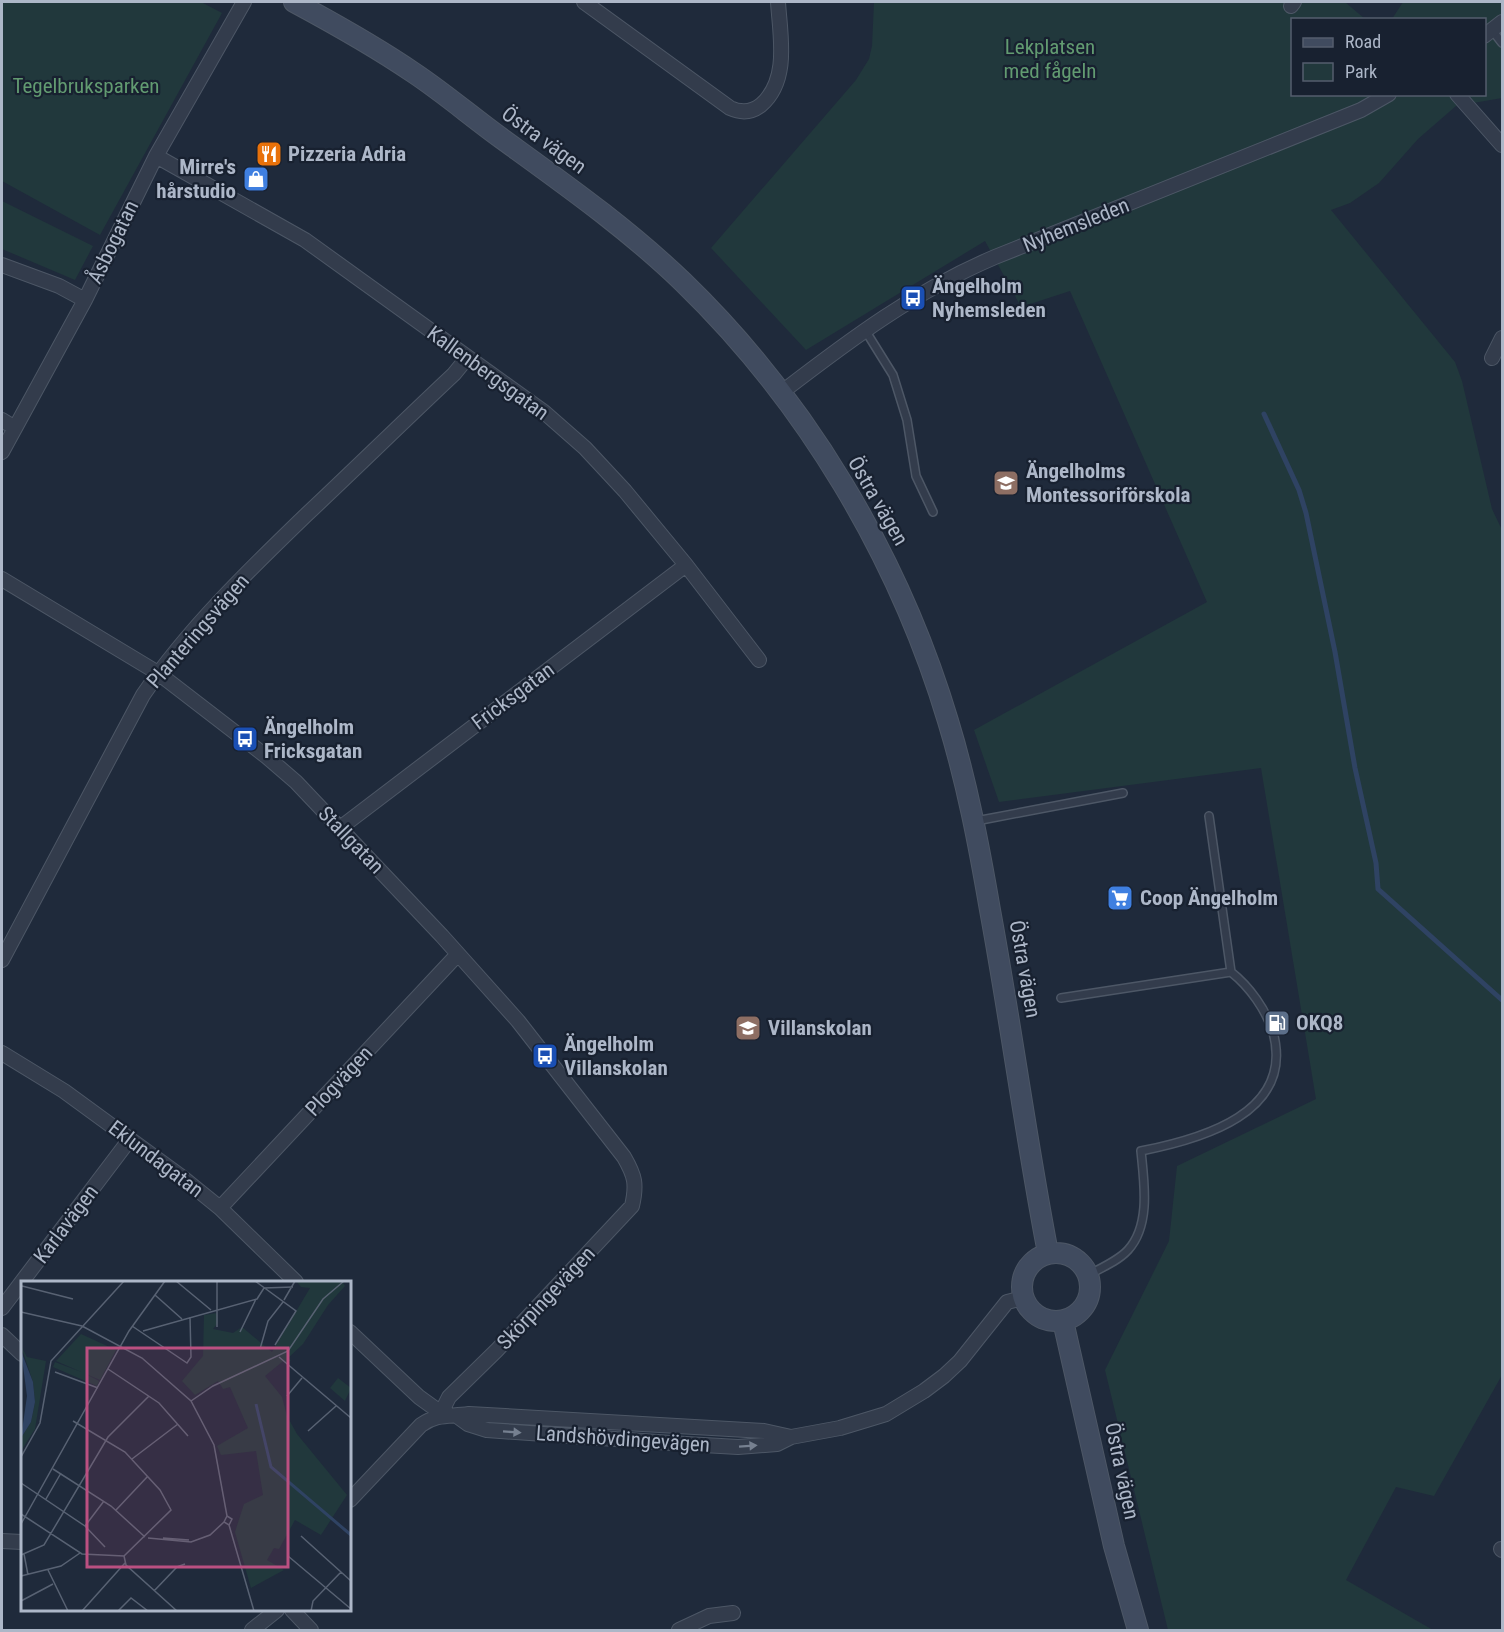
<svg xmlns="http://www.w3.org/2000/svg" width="1504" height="1632" viewBox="0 0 1504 1632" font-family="'Roboto Condensed',sans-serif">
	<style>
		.green { fill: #21383c }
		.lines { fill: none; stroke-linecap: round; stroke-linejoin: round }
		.stream { stroke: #2f4363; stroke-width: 5 }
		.service-casing { stroke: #4d5766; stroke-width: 10 }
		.minor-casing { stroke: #4d5766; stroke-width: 16 }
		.secondary-casing { stroke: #4d5766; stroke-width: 22 }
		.service { stroke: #333c4c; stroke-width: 7 }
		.minor { stroke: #333c4c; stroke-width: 14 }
		.secondary { stroke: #404b5f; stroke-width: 20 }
		.oneway { fill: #768090 }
		.labels { text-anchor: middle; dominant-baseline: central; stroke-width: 4.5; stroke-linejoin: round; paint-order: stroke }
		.park-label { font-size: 21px; fill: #629b71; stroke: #182130 }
		.street-label { font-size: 21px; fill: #adb7c8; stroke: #182130 }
		.poi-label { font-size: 21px; font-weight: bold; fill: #adb7c8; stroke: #182130; text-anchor: start }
		.inset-river { fill: none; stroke: #2f4363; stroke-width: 3 }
		.inset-road { fill: none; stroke: #586273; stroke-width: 1.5 }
		.view { fill: #bb5081; fill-opacity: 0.15; stroke: #bb5081; stroke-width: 3 }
		.inset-edge { fill: none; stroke: #adb7c8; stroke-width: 3 }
	</style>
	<rect width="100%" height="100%" fill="#1f2a3b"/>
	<path class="green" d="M 2,2 L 201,2 L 222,13 L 100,235 L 2,181 Z
		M 874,2 L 1345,2 L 1365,19 L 1292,20 L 1292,94 L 1484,94 L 1484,20 L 1392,19 L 1403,2 L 1502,2 L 1502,98 L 1456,106 L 1418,139 L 1379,183 L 1350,203 L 1331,210 L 1455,362 L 1462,381 L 1492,509 L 1502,530 L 1502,1375 L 1434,1496 L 1396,1487 L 1346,1580 L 1433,1630 L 1168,1630 L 1105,1370 L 1169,1241 L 1177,1166 L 1316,1099 L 1261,768 L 999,802 L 974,730 L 1207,602 L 1070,291 L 1021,307 L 985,241 L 806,350 L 711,248 L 856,80 L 869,59 L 872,46 Z
		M 2,201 L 93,246 L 75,280 L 2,249 Z"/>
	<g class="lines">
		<path class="stream" d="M 1264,414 L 1299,490 L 1306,513 L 1335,652 L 1355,768 L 1376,863 L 1378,889 L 1502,1000"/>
		<g class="service-casing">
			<path id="service" d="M 1492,30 L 1502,43
				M 865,330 L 893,375 L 907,420 L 916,476 L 933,512
				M 1209,816 L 1231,972
				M 976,821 L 1123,793
				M 1061,998 L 1231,972 C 1250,987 1266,1010 1273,1032 C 1295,1113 1202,1139 1141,1151 C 1144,1182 1151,1225 1128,1250 C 1118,1261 1101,1268 1088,1275"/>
		</g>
		<g class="minor-casing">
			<path id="minor" d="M 584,2 L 730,108 C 741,113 751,113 761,105 C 790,80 780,35 778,2
				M 1291,6 L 1294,2
				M 1484,36 L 1502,22
				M 1457,94 L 1502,145
				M 156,156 L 305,240 L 544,412 L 585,448 L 625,491 L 686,565 L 759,660
				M 2,265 L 59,286 L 85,300
				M 1492,358 L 1502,338
				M 782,392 C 851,339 915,291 995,257 L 1361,110 L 1389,94
				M 2,420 L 15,428
				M 2,452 L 85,300 L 156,156 L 244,2
				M 2,579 L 158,673 L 267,757 L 296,782 L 442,936 L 518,1021 L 624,1157 C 635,1176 637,1184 632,1206 L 497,1350 L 449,1397 L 445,1405 L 444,1415
				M 340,828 L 686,565
				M 2,960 L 143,695 C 189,628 247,572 305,516 C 355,469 404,421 454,374 L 467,358
				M 2,1053 L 64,1091 L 183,1178 L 220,1208 L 296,1282
				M 220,1208 L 458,954
				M 2,1308 L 130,1139
				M 350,1332 L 419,1397 L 444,1415
				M 2,1335 L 22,1354
				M 457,1416 L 468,1424 L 487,1430 L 686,1444 L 738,1447 L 777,1444 L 791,1437 L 840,1428 L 886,1414 L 924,1391 L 944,1376 L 960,1361 L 1007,1302 L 1023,1298
				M 350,1500 L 421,1425 C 438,1413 449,1417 469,1414 L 764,1431 L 791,1437
				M 2,1541 L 22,1542
				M 1501,1549 L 1502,1550
				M 292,1610 L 311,1630
				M 252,1630 L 277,1610
				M 679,1630 L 709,1616 L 733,1613"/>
		</g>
		<g class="secondary-casing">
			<path id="secondary" d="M 294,2 C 335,24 376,47 414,73 C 444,93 472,117 501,138 C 563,183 627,228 683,282 C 806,401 899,557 948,721 C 967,783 979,846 990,910 C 1011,1024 1026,1139 1048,1253
				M1022 1287a34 34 0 1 1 68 0a34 34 0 1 1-68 0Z
				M 1063,1321 L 1114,1546 L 1138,1630"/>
		</g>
		<use href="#service" class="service"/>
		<use href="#minor" class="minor"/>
		<use href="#secondary" class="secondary"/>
	</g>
	<defs><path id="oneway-solid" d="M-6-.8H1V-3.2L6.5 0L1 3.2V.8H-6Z" transform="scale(1.5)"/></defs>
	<g class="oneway">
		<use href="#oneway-solid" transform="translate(512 1432) rotate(4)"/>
		<use href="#oneway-solid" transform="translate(748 1446) rotate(-4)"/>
	</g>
	<defs>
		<g id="restaurant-square" transform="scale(1.35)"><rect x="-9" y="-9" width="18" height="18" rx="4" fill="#e8710a" stroke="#182130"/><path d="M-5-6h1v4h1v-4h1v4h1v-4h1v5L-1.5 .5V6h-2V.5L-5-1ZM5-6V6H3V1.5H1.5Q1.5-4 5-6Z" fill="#fff"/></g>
		<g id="shop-square" transform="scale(1.35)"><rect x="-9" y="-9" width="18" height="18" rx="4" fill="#3f7fe0" stroke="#182130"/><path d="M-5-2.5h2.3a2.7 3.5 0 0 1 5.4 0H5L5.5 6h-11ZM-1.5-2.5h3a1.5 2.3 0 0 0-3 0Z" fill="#fff"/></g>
		<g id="bus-square" transform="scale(1.35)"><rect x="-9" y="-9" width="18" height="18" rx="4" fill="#1a4fb4" stroke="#182130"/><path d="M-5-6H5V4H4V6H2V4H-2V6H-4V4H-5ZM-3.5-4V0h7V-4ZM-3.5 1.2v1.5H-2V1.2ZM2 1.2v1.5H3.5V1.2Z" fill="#fff"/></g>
		<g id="school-square" transform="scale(1.35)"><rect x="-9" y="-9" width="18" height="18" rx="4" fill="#8d6e63" stroke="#182130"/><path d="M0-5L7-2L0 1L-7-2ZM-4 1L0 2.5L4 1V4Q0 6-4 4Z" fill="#fff"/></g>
		<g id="supermarket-square" transform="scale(1.35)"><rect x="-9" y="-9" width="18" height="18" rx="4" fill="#3f7fe0" stroke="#182130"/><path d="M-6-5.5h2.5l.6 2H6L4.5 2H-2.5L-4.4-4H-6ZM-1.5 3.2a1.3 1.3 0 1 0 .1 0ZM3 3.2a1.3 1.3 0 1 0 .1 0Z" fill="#fff"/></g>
		<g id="fuel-square" transform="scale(1.35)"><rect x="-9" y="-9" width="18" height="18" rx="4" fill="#5c6f8a" stroke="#182130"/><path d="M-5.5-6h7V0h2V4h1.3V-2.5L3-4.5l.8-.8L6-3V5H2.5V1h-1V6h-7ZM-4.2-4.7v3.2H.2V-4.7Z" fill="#fff"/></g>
	</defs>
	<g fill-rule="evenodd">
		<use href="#restaurant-square" x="269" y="154"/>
		<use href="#shop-square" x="256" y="179"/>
		<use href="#bus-square" x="913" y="298"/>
		<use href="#school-square" x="1006" y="483"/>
		<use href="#bus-square" x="245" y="739"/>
		<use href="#supermarket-square" x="1120" y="898"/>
		<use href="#fuel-square" x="1277" y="1023"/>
		<use href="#school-square" x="748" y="1028"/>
		<use href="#bus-square" x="545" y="1056"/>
	</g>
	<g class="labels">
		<g class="park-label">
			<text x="1050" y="47">Lekplatsen<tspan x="1050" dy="24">med fågeln</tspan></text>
			<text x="86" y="86">Tegelbruksparken</text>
		</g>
		<g class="street-label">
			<text transform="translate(544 140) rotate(36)">Östra vägen</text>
			<text transform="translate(1076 225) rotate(-22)">Nyhemsleden</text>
			<text transform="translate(113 242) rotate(-64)">Åsbogatan</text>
			<text transform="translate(488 373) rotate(36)">Kallenbergsgatan</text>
			<text transform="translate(878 501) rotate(60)">Östra vägen</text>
			<text transform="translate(198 631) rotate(-49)">Planteringsvägen</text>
			<text transform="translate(513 696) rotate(-37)">Fricksgatan</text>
			<text transform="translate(351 840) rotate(46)">Stallgatan</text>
			<text transform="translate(1025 969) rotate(80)">Östra vägen</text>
			<text transform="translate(339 1081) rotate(-47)">Plogvägen</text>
			<text transform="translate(156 1159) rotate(37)">Eklundagatan</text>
			<text transform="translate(66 1224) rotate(-53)">Karlavägen</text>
			<text transform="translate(546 1298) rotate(-47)">Skörpingevägen</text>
			<text transform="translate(623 1439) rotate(4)">Landshövdingevägen</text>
			<text transform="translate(1122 1471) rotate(78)">Östra vägen</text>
		</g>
		<g class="poi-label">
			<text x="288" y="154">Pizzeria Adria</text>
			<text x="236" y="167" text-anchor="end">Mirre's<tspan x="236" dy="24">hårstudio</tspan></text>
			<text x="932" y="286">Ängelholm<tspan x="932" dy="24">Nyhemsleden</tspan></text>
			<text x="1026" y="471">Ängelholms<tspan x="1026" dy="24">Montessoriförskola</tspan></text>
			<text x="264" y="727">Ängelholm<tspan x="264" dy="24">Fricksgatan</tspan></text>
			<text x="1140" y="898">Coop Ängelholm</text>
			<text x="1296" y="1023">OKQ8</text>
			<text x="768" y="1028">Villanskolan</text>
			<text x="564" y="1044">Ängelholm<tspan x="564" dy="24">Villanskolan</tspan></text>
		</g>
	</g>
	<g transform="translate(21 1281)">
		<rect width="330" height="330" fill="#1f2a3b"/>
		<path d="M 275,0 L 321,0 L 324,5 L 307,24 L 282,63 L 267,77 L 270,80 L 261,81 L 244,95 L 261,116 L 266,135 L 276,153 L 326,214 L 300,254 L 274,239 L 258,268 L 253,267 L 246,279 L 263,289 L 230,307 L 214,251 L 223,223 L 242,214 L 235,170 L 200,174 L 196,165 L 227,147 L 209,106 L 202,108 L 197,100 L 174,114 L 161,100 L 182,75 L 183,34 L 196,32 L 197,42 L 192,48 L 212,52 L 221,46 L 251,71 L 289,7 L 280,6 ZM 60,53 L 95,69 L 79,99 L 35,80 ZM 0,65 L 6,76 L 25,80 L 14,148 L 0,170 L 0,157 L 10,141 L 14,121 L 12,101 ZM 34,81 L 63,92 L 78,100 L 76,105 L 32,86 ZM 317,97 L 330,107 L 324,120 L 309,107 Z" fill="#21383c"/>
		<path d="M 0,70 L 12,101 L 14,121 L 10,141 L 0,157 L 6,115 Z" fill="#2f4363"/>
		<path class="inset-river" d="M 235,123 L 250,186 L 330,254"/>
		<path class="inset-road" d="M 155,0 L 190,29M 234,0 L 275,30 L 254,64M 1,5 L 52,18M 134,14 L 161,38M 263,19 L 274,0M 0,31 L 61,45M 61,45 L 121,77 L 170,120 L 193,164 L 206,235 L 203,241 L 208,244 L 211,238 L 206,235M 111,45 L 166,82 L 170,76 L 169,36M 196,46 L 196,0M 122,50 L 236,18 L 243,7 L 272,6M 219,51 L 235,18M 239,68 L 247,40 L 262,21M 258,76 L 330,137M 87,88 L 138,122 L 167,155M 34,91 L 77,107M 266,115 L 281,97M 170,120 L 192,105 L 267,70 L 302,18 L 323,0M 287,150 L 315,125M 0,176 L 19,142 L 30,80 L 103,0M 111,178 L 157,143M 32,188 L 90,225 L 124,256M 0,202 L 64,245 L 84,266M 25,218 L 40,192M 95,229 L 127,195M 0,233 L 61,273 L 103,275 L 150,229 L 139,209 L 104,171 L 52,140M 0,243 L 108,50 L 144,0M 208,244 L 233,330M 64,245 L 83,220M 280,255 L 330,300M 127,257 L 170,261 L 189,254 L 203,241M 142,257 L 168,259M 3,273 L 7,294M 0,274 L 23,264 L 87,156 L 128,115M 103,275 L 105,284 L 156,330M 267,275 L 330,328M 27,289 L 47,330M 0,295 L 40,285 L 59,272M 133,310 L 156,286 L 164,283M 0,320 L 32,303M 61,330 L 104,282M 97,330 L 110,317 L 127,330M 290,330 L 292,320 L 320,291"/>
		<path class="view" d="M 66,67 L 267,67 L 267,286 L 66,286 Z"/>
		<rect width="330" height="330" class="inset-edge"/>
	</g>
	<rect width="1504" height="1632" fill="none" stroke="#adb7c8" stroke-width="6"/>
	<rect x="1291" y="18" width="195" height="78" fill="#182130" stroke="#545d6d" stroke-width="1.5"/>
	<rect x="1303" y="38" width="30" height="9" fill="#404b5f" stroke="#545d6d" stroke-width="1.5"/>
	<text x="1345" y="48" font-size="18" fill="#adb7c8">Road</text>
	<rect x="1303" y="63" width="30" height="18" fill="#21383c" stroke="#545d6d" stroke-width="1.5"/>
	<text x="1345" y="78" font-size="18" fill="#adb7c8">Park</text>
</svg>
